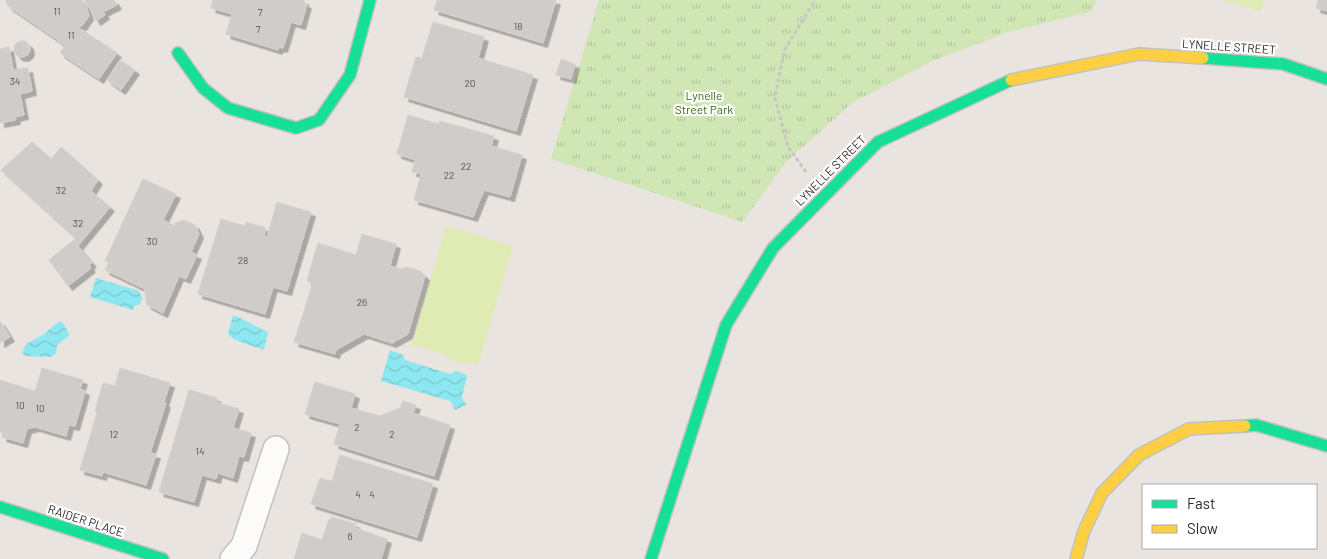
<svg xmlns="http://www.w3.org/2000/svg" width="1327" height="559" viewBox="0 0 1327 559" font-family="Barlow,sans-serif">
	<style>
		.grass { fill: url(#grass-tufts) }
		.pitch { fill: #dfebb2 }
		.water { fill: url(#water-waves) }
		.building { fill: #cfccc9; stroke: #d4d0cb; filter: url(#shadow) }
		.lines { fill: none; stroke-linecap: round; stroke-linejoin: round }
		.street-casing { stroke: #c2c1c1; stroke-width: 28 }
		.fast-casing { stroke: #c2c1c1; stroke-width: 14 }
		.slow-casing { stroke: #c2c1c1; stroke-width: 14 }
		.path { stroke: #c6c6c5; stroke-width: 3; stroke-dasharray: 4 2.5; stroke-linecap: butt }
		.street { stroke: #fcfbfa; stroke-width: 25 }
		.fast { stroke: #16e098; stroke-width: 11 }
		.slow { stroke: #ffcf43; stroke-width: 11 }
		.labels { text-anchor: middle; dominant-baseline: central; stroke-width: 4.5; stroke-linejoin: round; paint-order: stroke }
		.number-label { font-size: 10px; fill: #545352 }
		.street-label { font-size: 12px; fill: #2a2a2a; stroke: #fff }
		.park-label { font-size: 12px; fill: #356d15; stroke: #fff }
	</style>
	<defs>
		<pattern id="grass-tufts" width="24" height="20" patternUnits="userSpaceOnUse" patternTransform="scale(1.25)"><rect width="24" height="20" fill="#d1e6b5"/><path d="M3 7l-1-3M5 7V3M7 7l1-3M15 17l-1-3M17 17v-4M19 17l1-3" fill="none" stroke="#b4c59c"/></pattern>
		<pattern id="water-waves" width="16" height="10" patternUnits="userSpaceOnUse" patternTransform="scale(1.25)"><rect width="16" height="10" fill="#8de7f0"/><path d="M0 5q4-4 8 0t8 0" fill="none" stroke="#7ac6ce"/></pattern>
		<filter id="shadow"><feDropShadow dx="4.5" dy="4.5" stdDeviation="0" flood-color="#0004"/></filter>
	</defs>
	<rect width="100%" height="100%" fill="#e9e4df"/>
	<path class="grass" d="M 599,0 L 1096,0 L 1093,11 L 1005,33 L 928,63 L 852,103 L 787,161 L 742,222 L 551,159 Z"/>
	<path class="pitch" d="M 1222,0 L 1264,0 L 1261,11 Z
		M 446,226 L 513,246 L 478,365 L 467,362 L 465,364 L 446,358 L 444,354 L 418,346 L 411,347 Z"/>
	<path class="water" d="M 96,278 L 139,291 L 142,297 L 140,304 L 134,306 L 133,310 L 90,297 Z
		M 233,315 C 245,319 255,327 268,332 L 264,350 L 235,340 L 228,334 Z
		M 58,322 L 62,322 L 70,335 L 57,345 L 56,354 L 50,357 L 25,356 L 22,353 L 26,344 L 44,334 Z
		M 390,350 L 403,355 L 405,360 L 450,374 L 456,371 L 467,375 L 462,397 L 466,405 L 455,410 L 450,401 L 381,381 Z"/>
	<path class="building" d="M 6,0 L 81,0 L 86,4 L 89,16 L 82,26 L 76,26 L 117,53 L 99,79 L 60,53 L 65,45 L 8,6 Z
		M 85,0 L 114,0 L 117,5 L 103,12 L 105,15 L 96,21 Z
		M 213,0 L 304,0 L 304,3 L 307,4 L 301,25 L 291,22 L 283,48 L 279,47 L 278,50 L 226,34 L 232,14 L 211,8 Z
		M 437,0 L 556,0 L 543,43 L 434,10 Z
		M 1318,0 L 1327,0 L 1327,11 L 1316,8 Z
		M 433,22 L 484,37 L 478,58 L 533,75 L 516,131 L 404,97 L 416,57 L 422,58 Z
		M14 49a8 8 0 1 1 16 0a8 8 0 1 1-16 0Z
		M 9,47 L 13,70 L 28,68 L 32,91 L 20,94 L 24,115 L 15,117 L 16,120 L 0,123 L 0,49 Z
		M 561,59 L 575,64 L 571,79 L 556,75 Z
		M 120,60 L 135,70 L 121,90 L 107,80 Z
		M 408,115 L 439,124 L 440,121 L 494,136 L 491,146 L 522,155 L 510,197 L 484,190 L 473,217 L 414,200 L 421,174 L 412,172 L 415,160 L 397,154 Z
		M 32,142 L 51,159 L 61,147 L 98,180 L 91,191 L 110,207 L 78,246 L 92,263 L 89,265 L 91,268 L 68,286 L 49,260 L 76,238 L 1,170 Z
		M 143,179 L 176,194 L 163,220 L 175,226 L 175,223 L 184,220 L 195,225 L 199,234 L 191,252 L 197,255 L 186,279 L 179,276 L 163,313 L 147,305 L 145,289 L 105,270 L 109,262 L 105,261 Z
		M 277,202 L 311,212 L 287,291 L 273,287 L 265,314 L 198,294 L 221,219 L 245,226 L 246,222 L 266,228 L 264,236 L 267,237 Z
		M 362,234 L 396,244 L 390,266 L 401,269 L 407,267 L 420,271 L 425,276 L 408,334 L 392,343 L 364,334 L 336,350 L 335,354 L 294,342 L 313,283 L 307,281 L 318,243 L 356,255 Z
		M 0,321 L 10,337 L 0,343 Z
		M 42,368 L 83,380 L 80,389 L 85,391 L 75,426 L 69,425 L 66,436 L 35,427 L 27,429 L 23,443 L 2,437 L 3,433 L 0,432 L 0,380 L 35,391 Z
		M 120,368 L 170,383 L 164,402 L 166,403 L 150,453 L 156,454 L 146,485 L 103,472 L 102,476 L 80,470 L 97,413 L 95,411 L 103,383 L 115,386 Z
		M 315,382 L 355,394 L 351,408 L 380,416 L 400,408 L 403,401 L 416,405 L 413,413 L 450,425 L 434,476 L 334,444 L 340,424 L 305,414 Z
		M 189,390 L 217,398 L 215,402 L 239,409 L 233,428 L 251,433 L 244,457 L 239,456 L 233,478 L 218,473 L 216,479 L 202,475 L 194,502 L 159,492 Z
		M 340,455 L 433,484 L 417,537 L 311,504 L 320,478 L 332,481 Z
		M 332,517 L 356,524 L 355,528 L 387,539 L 381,559 L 294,559 L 302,533 L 322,540 L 329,519 L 331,520 Z"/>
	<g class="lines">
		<g class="street-casing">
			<path id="street" d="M 233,559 L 244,546 L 276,449"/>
		</g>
		<g class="fast-casing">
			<path id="fast" d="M 178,53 L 203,88 L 228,108 L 296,128 L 319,120 L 350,75 L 370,0
				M 1203,58 L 1283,64 L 1327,79
				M 1245,426 L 1256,425 L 1327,446
				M 0,507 L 163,559
				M 651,559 L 726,325 L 773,248 L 878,142 L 1011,80"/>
		</g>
		<g class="slow-casing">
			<path id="slow" d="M 1011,80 L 1139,54 L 1203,58
				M 1076,559 L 1084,531 L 1102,493 L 1139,455 L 1189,429 L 1245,426"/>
		</g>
		<path class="path" d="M 806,172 L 788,147 L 775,98 L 784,51 L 815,0"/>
		<use href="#street" class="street"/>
		<use href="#fast" class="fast"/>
		<use href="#slow" class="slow"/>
	</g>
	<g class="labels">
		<g class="number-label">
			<text x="57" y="11">11</text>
			<text x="260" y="12">7</text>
			<text x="518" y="26">18</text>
			<text x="258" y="29">7</text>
			<text x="71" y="35">11</text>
			<text x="15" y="81">34</text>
			<text x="470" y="83">20</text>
			<text x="466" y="166">22</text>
			<text x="449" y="175">22</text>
			<text x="61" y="190">32</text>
			<text x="78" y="223">32</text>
			<text x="152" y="241">30</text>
			<text x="243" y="260">28</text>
			<text x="362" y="302">26</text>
			<text x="20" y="405">10</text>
			<text x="40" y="408">10</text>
			<text x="357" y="427">2</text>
			<text x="114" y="434">12</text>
			<text x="392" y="434">2</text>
			<text x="200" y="451">14</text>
			<text x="358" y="494">4</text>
			<text x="372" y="494">4</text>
			<text x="350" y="536">6</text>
		</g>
		<g class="street-label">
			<text transform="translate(1229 46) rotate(4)">LYNELLE STREET</text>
			<text transform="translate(830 170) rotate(-45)">LYNELLE STREET</text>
			<text transform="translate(86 520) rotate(18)">RAIDER PLACE</text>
		</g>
		<g class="park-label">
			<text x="704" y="95">Lynelle<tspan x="704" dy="14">Street Park</tspan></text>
		</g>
	</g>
	<rect x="1142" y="484" width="175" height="65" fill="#ffffff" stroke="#aaaaaa"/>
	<rect x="1152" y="500" width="25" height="8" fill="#16e098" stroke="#aaaaaa"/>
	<text x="1187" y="509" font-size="15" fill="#2a2a2a">Fast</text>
	<rect x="1152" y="525" width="25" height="8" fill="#ffcf43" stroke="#aaaaaa"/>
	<text x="1187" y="534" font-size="15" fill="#2a2a2a">Slow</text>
</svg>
